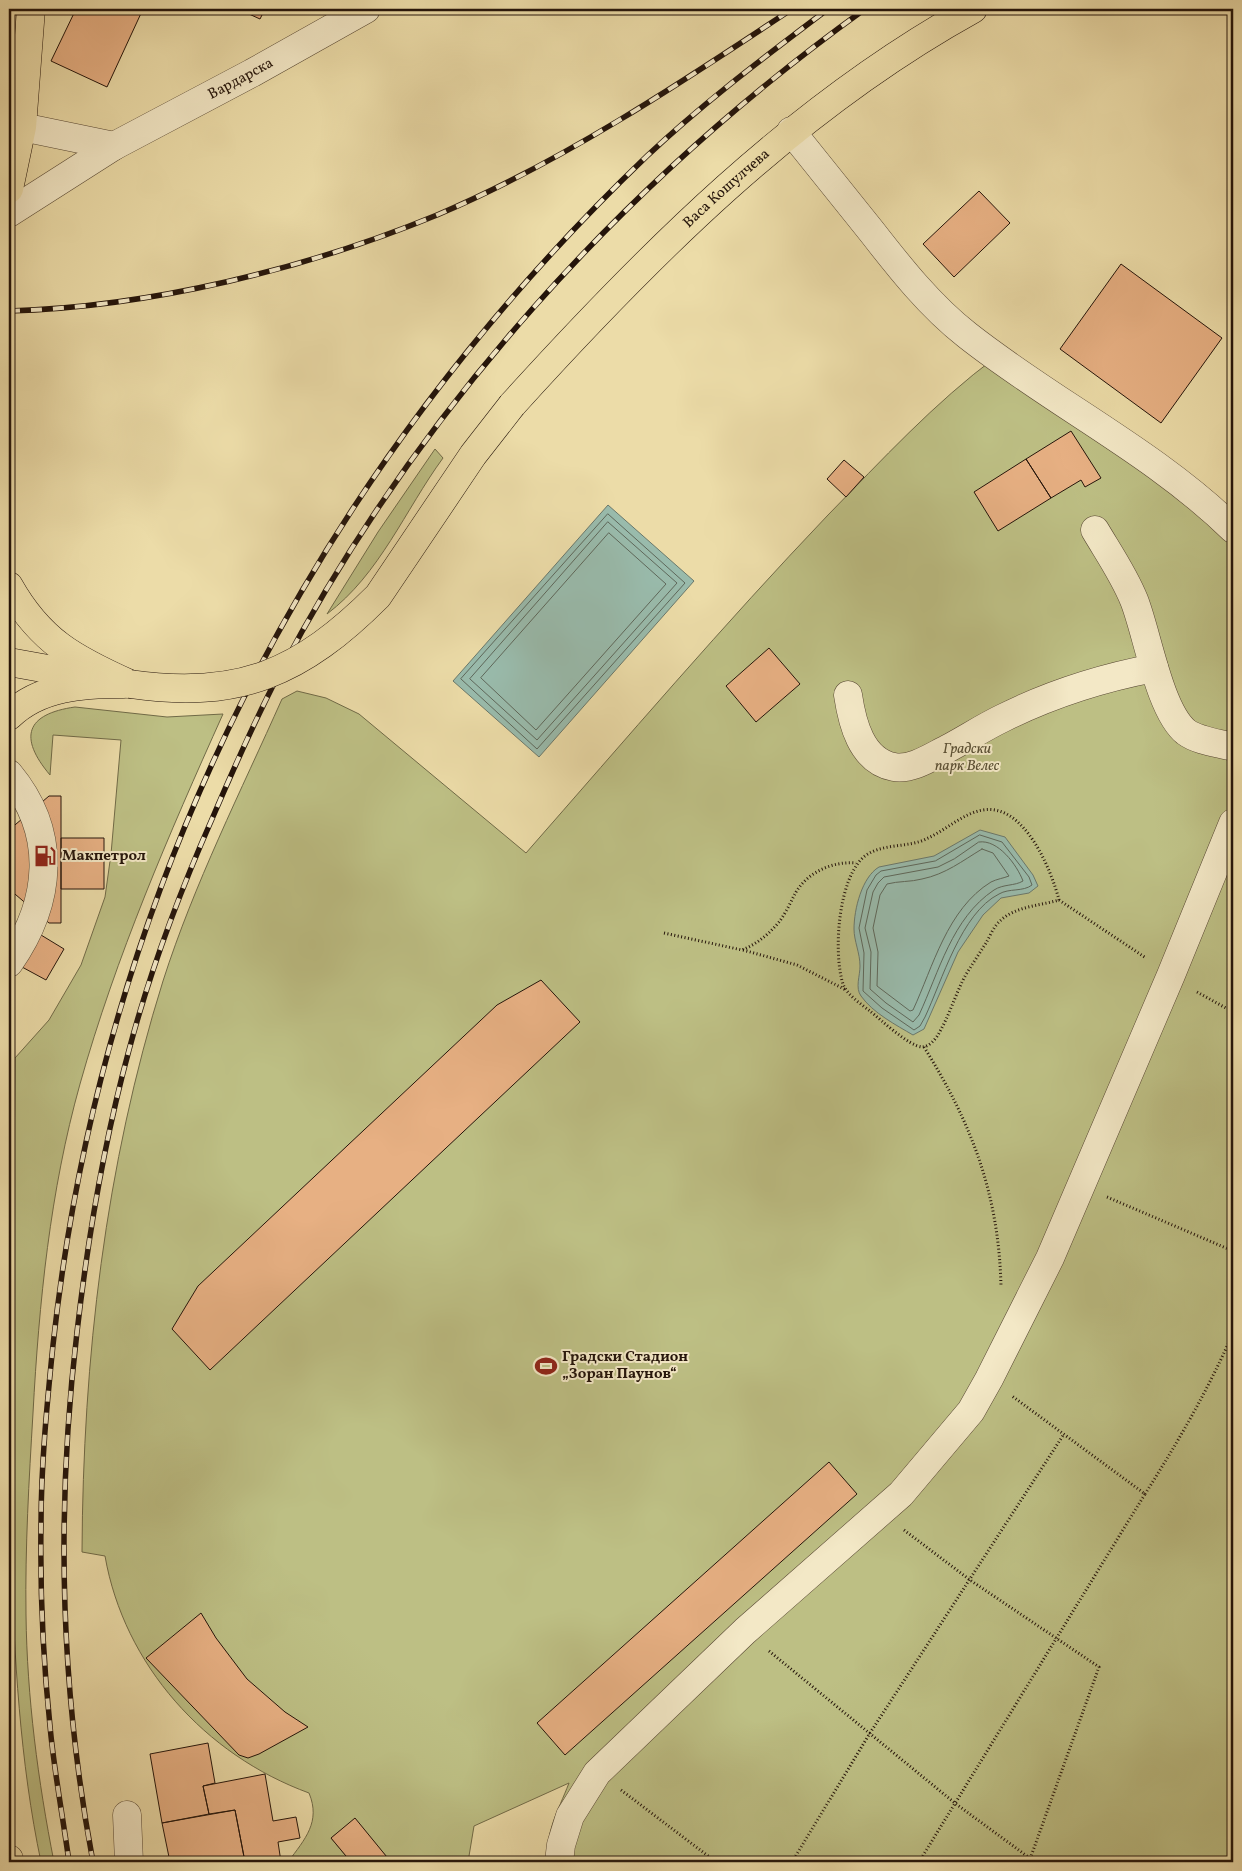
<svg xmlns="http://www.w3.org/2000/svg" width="1242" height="1871" viewBox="0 0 1242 1871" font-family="Vollkorn,serif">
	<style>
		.green { fill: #bdbf84; stroke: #706a47 }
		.water { fill: #99bbac; stroke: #6a786b }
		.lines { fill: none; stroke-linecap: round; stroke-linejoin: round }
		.shore { stroke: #5e685b; stroke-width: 1 }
		.building { fill: #e7b083; stroke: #24140a }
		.minor-casing { stroke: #564632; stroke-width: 29 }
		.major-casing { stroke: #24140a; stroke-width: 29 }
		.path { stroke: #24140a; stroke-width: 3; stroke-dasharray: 1 2.5; stroke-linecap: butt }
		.minor { stroke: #f3e8c6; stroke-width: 28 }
		.major { stroke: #ecdca8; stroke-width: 28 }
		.rail-casing { stroke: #24140a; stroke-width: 5.5 }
		.rail { stroke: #f3e8c6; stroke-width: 4; stroke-dasharray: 11; stroke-linecap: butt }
		.major-bridge-casing { stroke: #24140a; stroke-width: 29; stroke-linecap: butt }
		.major-bridge { stroke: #ecdca8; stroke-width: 28 }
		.labels { text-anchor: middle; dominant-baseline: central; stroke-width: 4; stroke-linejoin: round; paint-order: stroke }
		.street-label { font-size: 15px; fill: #24140a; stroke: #f3e8c6 }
		.park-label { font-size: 15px; font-style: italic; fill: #5a5035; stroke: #f3e8c6 }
		.poi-label { font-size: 15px; font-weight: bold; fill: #24140a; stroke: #f3e8c6; text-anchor: start }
	</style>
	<rect width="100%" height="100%" fill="#ecdca8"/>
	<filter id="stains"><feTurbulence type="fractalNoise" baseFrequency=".004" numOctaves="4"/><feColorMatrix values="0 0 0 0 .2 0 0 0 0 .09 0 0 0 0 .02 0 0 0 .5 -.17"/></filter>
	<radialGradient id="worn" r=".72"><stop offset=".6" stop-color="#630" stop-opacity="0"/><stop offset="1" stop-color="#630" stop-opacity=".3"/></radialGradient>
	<path class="green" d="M 996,357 L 1233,529 L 1233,1862 L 547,1862 C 547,1827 557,1814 569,1783 L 474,1826 L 468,1862 L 391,1862 L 355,1819 L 331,1838 L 351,1862 L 288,1862 C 305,1839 321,1822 309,1793 C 205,1755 124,1665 105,1556 L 82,1552 C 83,1359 105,1166 163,981 C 194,884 241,791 282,699 L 297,691 L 326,698 L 359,714 L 526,853 C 626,739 724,624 828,515 C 882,460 934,403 996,357 Z
		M 435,449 L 443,458 C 405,510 380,574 327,614 L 378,532 Z
		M 75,707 L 167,717 L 223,714 C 169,834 116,956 80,1084 C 50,1191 39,1303 33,1413 C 29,1480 25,1547 26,1615 C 27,1697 38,1781 54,1862 L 41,1862 C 20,1763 14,1654 11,1553 L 15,1058 L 49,1020 L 81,965 L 105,897 L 111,854 L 121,740 L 53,735 L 50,775 C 18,737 26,714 75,707 Z"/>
	<path class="water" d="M 608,505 L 694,581 L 539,757 L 453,681 Z
		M 980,830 L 1005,837 L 1033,875 L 1038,886 L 1029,893 L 1001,898 L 983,915 L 958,952 L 924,1029 L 913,1035 C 896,1025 873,1013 861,996 C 855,988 860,976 860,966 C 860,953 854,941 854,929 C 854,909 862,877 879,867 L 934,856 Z"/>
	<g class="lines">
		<path class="shore" d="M 608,514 L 685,583 L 537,749 L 461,679 Z
			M 608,522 L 677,583 L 537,740 L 470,679 Z
			M 609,533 L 666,584 L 536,730 L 481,678 Z
			M 980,835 L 1002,842 L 1029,877 L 1032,885 C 1023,892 1009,888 999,894 C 961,913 942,981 925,1017 L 920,1026 L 914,1030 L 882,1008 L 863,991 L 864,953 L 859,928 L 867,890 L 876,875 L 881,871 L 935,861 Z
			M 979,842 C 998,839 1017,865 1023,881 C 1015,886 1003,884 994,890 C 952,918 939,972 919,1015 L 913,1022 L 886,1003 L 870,989 L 871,952 L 865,928 L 873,892 L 878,883 L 884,877 L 938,867 L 954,859 Z
			M 982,849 L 993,853 L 1009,876 C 1004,878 997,879 991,882 C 947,909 933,967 913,1010 L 910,1011 L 877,986 L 878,952 L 873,928 L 880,895 L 887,884 C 898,881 911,882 922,879 C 946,874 962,861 982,849 Z"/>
	</g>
	<path class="building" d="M 76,9 L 143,9 L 107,87 L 51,61 Z
		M 238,9 L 265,9 L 260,19 Z
		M 979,191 L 1010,223 L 954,277 L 923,244 Z
		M 1121,264 L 1222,338 L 1161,423 L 1060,349 Z
		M 1071,431 L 1101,478 L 1085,487 L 1081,480 L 1051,498 L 1026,459 Z
		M 1026,459 L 1051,498 L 998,531 L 974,492 Z
		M 844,460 L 864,477 L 846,497 L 827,479 Z
		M 769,648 L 800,684 L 756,722 L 726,686 Z
		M 49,796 L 61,796 L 61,923 L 49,923 L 9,889 L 9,830 Z
		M 61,838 L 104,838 L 104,889 L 61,889 Z
		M 41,935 L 64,949 L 46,980 L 22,967 Z
		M 541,980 L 580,1022 L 210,1370 L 172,1329 L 198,1286 L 497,1005 Z
		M 829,1462 L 857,1494 L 565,1755 L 537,1723 Z
		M 201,1613 L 216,1638 L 247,1679 L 285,1712 L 308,1727 L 259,1754 L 248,1758 L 239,1755 L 146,1658 Z
		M 208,1743 L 215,1783 L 203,1786 L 209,1814 L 162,1823 L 150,1754 Z
		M 265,1774 L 273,1821 L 296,1817 L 300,1838 L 278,1842 L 281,1862 L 245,1862 L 235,1810 L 209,1814 L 203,1786 Z
		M 235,1810 L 245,1862 L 170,1862 L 162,1823 Z
		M 355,1818 L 391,1862 L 351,1862 L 331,1838 Z"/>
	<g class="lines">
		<g class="minor-casing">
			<g id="minor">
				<path d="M 22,127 L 114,146"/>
				<path d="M 791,131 C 818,165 845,198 872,232 C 900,268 930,306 967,335 C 1053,403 1154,452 1233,529"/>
				<path id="s1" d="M 9,213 L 114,146 L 252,73 L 366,9"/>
				<path d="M 1095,530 C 1108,552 1124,575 1134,600 C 1147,632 1159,710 1186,732 C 1198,741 1219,743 1233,747"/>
				<path d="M 848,695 C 852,722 861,761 894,767 C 912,770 931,757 947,749 C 966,739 984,727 1003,718 C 1051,694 1102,678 1154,668"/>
				<path d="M 9,774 C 58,833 52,902 9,963"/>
				<path d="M 127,1815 L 129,1862"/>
				<path d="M 559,1862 L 561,1845 L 570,1816 L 597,1773 L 745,1631 L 901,1494 L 971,1411 L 989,1379 L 1050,1258 L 1171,975 L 1233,823"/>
			</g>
		</g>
		<g class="major-casing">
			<g id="major">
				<path d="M 9,189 L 22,127 L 31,9"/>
				<path id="s2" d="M 512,405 C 648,255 794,108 973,9"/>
				<path d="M 9,586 C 40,641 74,659 130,684"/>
				<path d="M 9,662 L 92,677"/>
				<path d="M 9,716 C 40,686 83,684 124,684"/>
				<path d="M 9,1859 L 9,1862"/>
			</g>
		</g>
		<path class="path" d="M 1059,900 C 1051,869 1024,803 983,810 C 963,813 945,831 926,839 C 908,848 882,843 865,856 C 838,877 833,953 843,984 C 847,995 861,1004 870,1011 C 881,1020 909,1046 922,1047 C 929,1047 936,1039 939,1033 C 949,1016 955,996 964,978 C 971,966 979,954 986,943 C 990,936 994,926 1000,921 C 1016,906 1039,906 1059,900 L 1146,958
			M 664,933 L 742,950 C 757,944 769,934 779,922 C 786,913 791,901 796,892 C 808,872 833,861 856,863
			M 743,950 L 797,965 L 846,990
			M 1197,992 L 1233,1012
			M 924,1047 C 972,1124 999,1195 1001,1287
			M 1107,1197 L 1233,1251
			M 1145,1494 C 1178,1442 1208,1390 1233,1333
			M 904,1530 L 970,1580 L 1099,1667 L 1029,1862
			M 769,1651 L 956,1804 L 1031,1859
			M 621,1790 L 716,1862
			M 792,1862 L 870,1733 L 1064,1434
			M 919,1862 L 1145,1494 L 1012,1396"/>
		<use href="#minor" class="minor"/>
		<use href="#major" class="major"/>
		<g class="rail-casing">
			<path id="rail" d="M 9,311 C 150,307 306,269 437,215 C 560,163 681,83 792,9
				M 69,1862 C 63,1817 54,1771 50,1726 C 43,1659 40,1591 41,1525 C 41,1465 47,1404 53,1345 C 103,885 314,475 647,156 C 704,102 766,56 828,9
				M 93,1862 C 60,1687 56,1509 77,1332 C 88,1237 104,1142 129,1050 C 150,971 179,894 212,819 C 233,770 254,722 279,674 C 417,411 624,182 865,9"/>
		</g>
		<use href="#rail" class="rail"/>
		<g class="major-bridge-casing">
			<path id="major-bridge" d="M 130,684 C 239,700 301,673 378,596 L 473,455 L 512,405"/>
		</g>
		<use href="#major-bridge" class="major-bridge"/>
	</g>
	<defs>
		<g id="fuel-bare" transform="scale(1.725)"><path d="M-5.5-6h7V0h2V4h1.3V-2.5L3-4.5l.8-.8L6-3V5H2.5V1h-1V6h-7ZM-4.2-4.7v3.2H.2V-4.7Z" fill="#8f2418" stroke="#f3e8c6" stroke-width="2.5" paint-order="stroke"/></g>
		<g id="stadium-bare" transform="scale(1.725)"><path d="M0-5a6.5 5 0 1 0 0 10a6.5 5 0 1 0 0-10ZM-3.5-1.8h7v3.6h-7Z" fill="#8f2418" stroke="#f3e8c6" stroke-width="2.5" paint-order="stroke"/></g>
	</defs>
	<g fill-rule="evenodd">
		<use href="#fuel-bare" x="45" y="856"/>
		<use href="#stadium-bare" x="546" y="1366"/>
	</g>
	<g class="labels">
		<g class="street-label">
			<text stroke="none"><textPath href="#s1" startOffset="268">Вардарска</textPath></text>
			<text stroke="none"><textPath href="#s2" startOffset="305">Васа Кошулчева</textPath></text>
		</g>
		<g class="park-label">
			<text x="967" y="749">Градски<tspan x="967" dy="17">парк Велес</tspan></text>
		</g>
		<g class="poi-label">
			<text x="62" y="856">Макпетрол</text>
			<text x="562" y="1357">Градски Стадион<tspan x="562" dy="17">„Зоран Паунов“</tspan></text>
		</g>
	</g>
	<rect width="1242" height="1871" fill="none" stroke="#ecdca8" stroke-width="30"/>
	<rect x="10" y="10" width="1222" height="1851" fill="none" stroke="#24140a" stroke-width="2.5"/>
	<rect x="15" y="15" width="1212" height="1841" fill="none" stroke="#24140a"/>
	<rect width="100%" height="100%" filter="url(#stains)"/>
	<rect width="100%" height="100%" fill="url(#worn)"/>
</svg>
